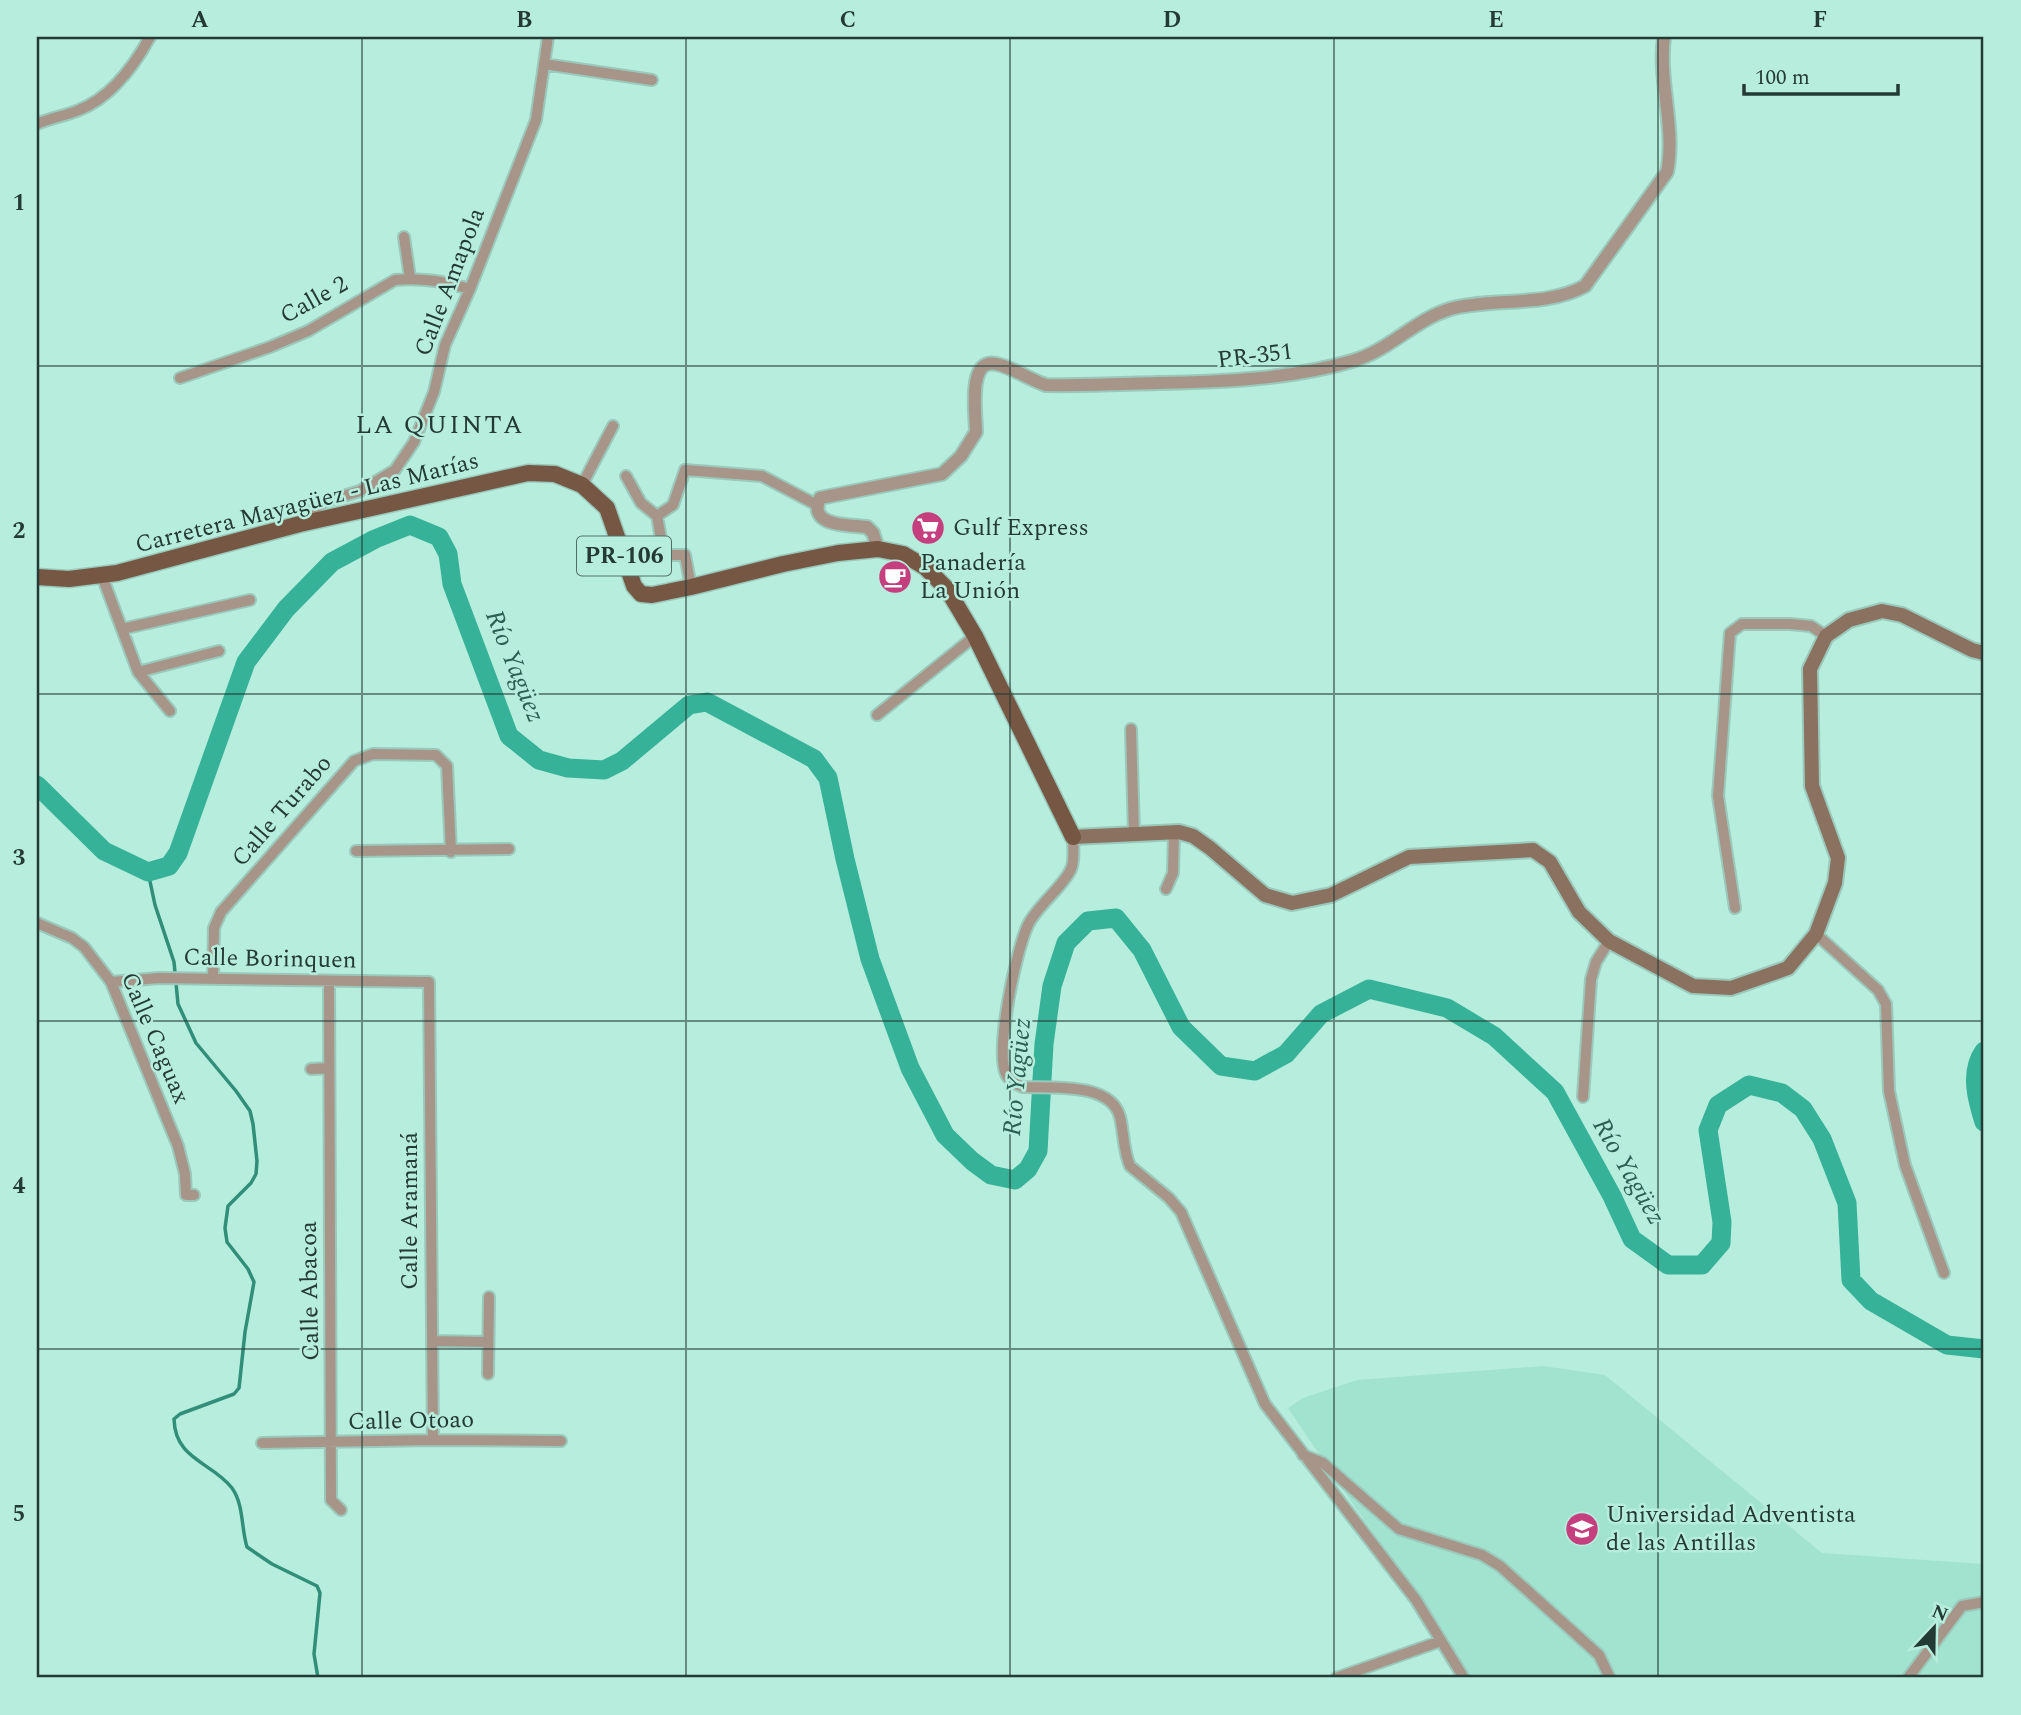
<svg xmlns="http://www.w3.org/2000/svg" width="2021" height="1715" viewBox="0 0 2021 1715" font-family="Spectral,serif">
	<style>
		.built { fill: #a2e3d0 }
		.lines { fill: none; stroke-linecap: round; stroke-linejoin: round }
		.stream { stroke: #308e79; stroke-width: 3.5 }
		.river { stroke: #35b297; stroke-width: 19 }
		.minor-casing { stroke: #9ac9bb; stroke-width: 14 }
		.tertiary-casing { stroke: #9ac9bb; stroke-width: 16 }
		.secondary-casing { stroke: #9ac9bb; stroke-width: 18 }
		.primary-casing { stroke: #9ac9bb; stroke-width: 19 }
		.minor { stroke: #a79589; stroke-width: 10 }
		.tertiary { stroke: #a79589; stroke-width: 12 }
		.secondary { stroke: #8a7160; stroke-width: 14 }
		.primary { stroke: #765743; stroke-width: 16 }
		.grid { fill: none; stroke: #243a34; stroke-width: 2; stroke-opacity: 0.55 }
		.labels { text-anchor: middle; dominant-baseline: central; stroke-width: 5; stroke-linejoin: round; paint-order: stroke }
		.shield { fill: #b7eddd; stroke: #507067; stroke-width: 2 }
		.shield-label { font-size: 23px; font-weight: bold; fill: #243a34 }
		.street-label { font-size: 24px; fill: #243a34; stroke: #b7eddd }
		.poi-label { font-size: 24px; fill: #243a34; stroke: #b7eddd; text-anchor: start }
		.neighbourhood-label { font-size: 26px; letter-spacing: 2px; fill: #243a34; stroke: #b7eddd }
		.water-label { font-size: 26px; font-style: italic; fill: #2c5e51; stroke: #b7eddd }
		.neatline { fill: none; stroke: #243a34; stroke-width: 2.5 }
		.grid-label { font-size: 23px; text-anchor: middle; font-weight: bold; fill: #243a34 }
	</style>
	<rect width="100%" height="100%" fill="#b7eddd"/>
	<path class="built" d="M 1543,1366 L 1605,1375 L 1822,1553 L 1984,1564 L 1984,1678 L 1471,1678 L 1440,1625 L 1354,1506 L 1288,1408 L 1303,1398 L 1357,1380 Z"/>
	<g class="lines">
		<path class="stream" d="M 148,872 L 155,905 L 174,962 L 178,1004 L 196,1043 L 236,1091 L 250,1111 L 253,1124 L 257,1161 L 256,1174 L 251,1183 L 228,1206 L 225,1228 L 227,1242 L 248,1269 L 254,1282 L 245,1332 L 239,1388 L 234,1394 L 180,1414 L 174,1419 C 175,1460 212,1462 232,1488 C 244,1505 241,1528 247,1547 L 272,1564 L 317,1586 L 320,1593 L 314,1654 L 318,1678"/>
		<path class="river" d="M 37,785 L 104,851 L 148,872 L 169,866 L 178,853 L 246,662 L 286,609 L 332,562 L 375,539 L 410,525 L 439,537 L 448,554 L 452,584 L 509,736 L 539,760 L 568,768 L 604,770 L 622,761 L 689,705 L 707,702 L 814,759 L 828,778 L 845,859 L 870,959 L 910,1068 L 945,1135 L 972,1161 L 991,1175 L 1015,1180 L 1028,1169 L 1038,1151 L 1044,1044 L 1052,986 L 1066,943 L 1088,921 L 1116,918 L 1142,950 L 1181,1027 L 1221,1066 L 1255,1071 L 1286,1054 L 1321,1014 L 1369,989 L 1447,1008 L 1494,1036 L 1555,1092 L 1612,1196 L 1632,1239 L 1668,1265 L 1702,1265 L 1721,1243 L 1722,1222 L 1708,1130 L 1718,1105 L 1749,1085 L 1782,1093 L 1803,1109 L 1822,1139 L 1847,1203 L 1851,1280 L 1871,1301 L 1947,1345 L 1984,1349
			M 1984,1051 C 1969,1072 1977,1100 1984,1122"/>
		<g class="minor-casing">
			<path id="minor" d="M 544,64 L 652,80
				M 37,124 C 50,118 65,116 79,110 C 110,98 134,66 150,37
				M 404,237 L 410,278
				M 180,378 L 270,347 L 308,331 L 395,280 C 422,277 445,282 470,289
				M 626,476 L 641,503 L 657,516 L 664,555 L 685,555 L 691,587
				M 582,485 L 613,426
				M 657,516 L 673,505 L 685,470 L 762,476 L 817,505
				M 302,522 L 314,509 L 327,501 L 360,491 L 395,470 L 414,442 L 434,392 L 445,345 L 470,289 L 536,120 L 548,37
				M 102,576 L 138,672 L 170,711
				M 122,629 L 250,600
				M 138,672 L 219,651
				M 877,715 L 975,636
				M 1131,729 L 1134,834
				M 1073,837 C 1073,846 1075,861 1071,869 C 1064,886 1036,907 1028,925 C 1016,950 995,1050 1006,1074 C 1009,1081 1016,1084 1023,1087 C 1052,1088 1111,1082 1120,1117 C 1124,1133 1123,1150 1130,1166 L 1169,1198 L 1181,1212 L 1265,1404 L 1416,1600 L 1464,1678
				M 356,851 L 509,849
				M 1166,889 L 1173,873 L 1174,832
				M 1735,908 L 1718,796 L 1730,633 L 1742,624 L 1790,624 L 1811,626 L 1826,636
				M 37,923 L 72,938 L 84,947 L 111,982 L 178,1146 L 185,1174 L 186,1195 L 194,1195
				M 1816,934 L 1878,990 L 1886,1004 L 1889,1091 L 1905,1165 L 1944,1273
				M 213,979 L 214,928 L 221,912 L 354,761 L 373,754 L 436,755 L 447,766 L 451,852
				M 329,981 L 331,1500 L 341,1510
				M 111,982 L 159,978 L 429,982 L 433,1440
				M 311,1069 L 329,1068
				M 1583,1097 L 1591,979 L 1596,962 L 1609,941
				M 432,1341 L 488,1342
				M 488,1374 L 489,1297
				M 262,1443 L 433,1440 L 561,1441
				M 1303,1455 L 1323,1463 L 1399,1529 L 1482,1555 L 1500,1566 L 1599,1655 L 1610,1678
				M 1336,1678 L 1441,1641
				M 1908,1678 L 1962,1606 L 1984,1602"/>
		</g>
		<g class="tertiary-casing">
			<path id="tertiary" d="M 878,549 L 873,533 L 867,527 C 850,525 807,527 820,498 L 942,474 L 961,456 L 976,432 C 976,416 967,357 996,364 C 1012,367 1030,380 1046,385 C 1084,386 1121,384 1158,383 C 1221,382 1292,379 1352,361 C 1389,351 1414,320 1450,309 C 1493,297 1545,308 1585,286 L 1667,172 C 1676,128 1658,82 1664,37"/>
		</g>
		<g class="secondary-casing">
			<path id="secondary" d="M 1073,837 L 1179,832 L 1193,836 L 1210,848 L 1265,895 L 1292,903 L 1331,895 L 1409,857 L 1533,850 L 1550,862 L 1579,912 L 1609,941 L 1693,986 L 1731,988 L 1788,968 L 1816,934 L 1835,883 L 1838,858 L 1812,786 L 1810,669 L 1826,636 L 1849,620 L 1882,611 L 1902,615 L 1972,650 L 1984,653"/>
		</g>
		<g class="primary-casing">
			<path id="primary" d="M 37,577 L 69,579 L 117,573 L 300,524 L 528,473 L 555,474 L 582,485 L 607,508 L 634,586 L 641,594 L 652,595 L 691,587 L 783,564 L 838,553 L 878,549 L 903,554 L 925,567 L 947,589 L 975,636 L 1073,837"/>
		</g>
		<use href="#minor" class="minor"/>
		<use href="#tertiary" class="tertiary"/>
		<use href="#secondary" class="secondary"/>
		<use href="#primary" class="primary"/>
	</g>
	<path class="grid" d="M 362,37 L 362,1678M 686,37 L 686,1678M 1010,37 L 1010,1678M 1334,37 L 1334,1678M 1658,37 L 1658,1678M 37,366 L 1984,366M 37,694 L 1984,694M 37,1021 L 1984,1021M 37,1349 L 1984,1349"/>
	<defs>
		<g id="supermarket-disc" transform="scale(1.75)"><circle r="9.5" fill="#c53e7e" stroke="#b7eddd"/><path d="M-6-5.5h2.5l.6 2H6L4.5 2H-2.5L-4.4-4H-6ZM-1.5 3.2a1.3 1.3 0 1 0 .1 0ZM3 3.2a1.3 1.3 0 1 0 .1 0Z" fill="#fff"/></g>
		<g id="cafe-disc" transform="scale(1.75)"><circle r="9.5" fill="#c53e7e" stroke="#b7eddd"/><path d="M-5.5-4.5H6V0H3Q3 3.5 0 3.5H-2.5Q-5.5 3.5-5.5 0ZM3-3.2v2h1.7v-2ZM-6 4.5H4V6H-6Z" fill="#fff"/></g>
		<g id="university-disc" transform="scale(1.75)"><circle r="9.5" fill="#c53e7e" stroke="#b7eddd"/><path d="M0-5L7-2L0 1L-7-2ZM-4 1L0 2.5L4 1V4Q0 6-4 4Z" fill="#fff"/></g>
	</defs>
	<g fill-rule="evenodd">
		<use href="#supermarket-disc" x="928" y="528"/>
		<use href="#cafe-disc" x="895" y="577"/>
		<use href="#university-disc" x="1582" y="1529"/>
	</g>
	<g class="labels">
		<rect class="shield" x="577" y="536.5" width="94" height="39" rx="5"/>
		<g class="shield-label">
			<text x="624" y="556">PR-106</text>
		</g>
		<g class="street-label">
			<text transform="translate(450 282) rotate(-69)">Calle Amapola</text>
			<text transform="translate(314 300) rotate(-29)">Calle 2</text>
			<text transform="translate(1255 356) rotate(-7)">PR-351</text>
			<text transform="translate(307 503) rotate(-14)">Carretera Mayagüez - Las Marías</text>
			<text transform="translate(282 811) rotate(-49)">Calle Turabo</text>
			<text transform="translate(270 959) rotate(1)">Calle Borinquen</text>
			<text transform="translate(155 1038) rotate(67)">Calle Caguax</text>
			<text transform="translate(410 1211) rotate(-90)">Calle Aramaná</text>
			<text transform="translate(310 1291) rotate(-91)">Calle Abacoa</text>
			<text transform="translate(411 1421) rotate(-1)">Calle Otoao</text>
		</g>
		<g class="poi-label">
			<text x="953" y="528">Gulf Express</text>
			<text x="920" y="563">Panadería<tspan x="920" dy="28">La Unión</tspan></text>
			<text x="1606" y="1515">Universidad Adventista<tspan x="1606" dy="28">de las Antillas</tspan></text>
		</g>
		<g class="neighbourhood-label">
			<text x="440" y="425">LA QUINTA</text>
		</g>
		<g class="water-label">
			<text transform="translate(515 666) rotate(68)">Río Yagüez</text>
			<text transform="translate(1017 1077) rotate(-85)">Río Yagüez</text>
			<text transform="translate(1629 1171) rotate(60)">Río Yagüez</text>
		</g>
	</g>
	<rect width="2021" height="1715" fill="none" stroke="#b7eddd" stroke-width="77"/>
	<g transform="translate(1934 1628) rotate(22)" stroke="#b7eddd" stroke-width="5" paint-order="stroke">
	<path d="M0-5L12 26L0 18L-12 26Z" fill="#243a34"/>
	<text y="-10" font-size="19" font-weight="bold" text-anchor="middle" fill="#243a34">N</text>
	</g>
	<path d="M1744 84v10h154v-10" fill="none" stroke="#243a34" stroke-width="3.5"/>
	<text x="1755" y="84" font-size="21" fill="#243a34" stroke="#b7eddd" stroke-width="5" paint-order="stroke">100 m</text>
	<rect x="38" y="38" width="1944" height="1638" class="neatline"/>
	<g class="grid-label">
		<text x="200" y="27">A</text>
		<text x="524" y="27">B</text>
		<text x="848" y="27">C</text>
		<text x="1172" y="27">D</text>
		<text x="1496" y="27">E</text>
		<text x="1820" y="27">F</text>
		<text x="19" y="210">1</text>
		<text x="19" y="538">2</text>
		<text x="19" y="865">3</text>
		<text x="19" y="1193">4</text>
		<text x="19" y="1521">5</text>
	</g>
</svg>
